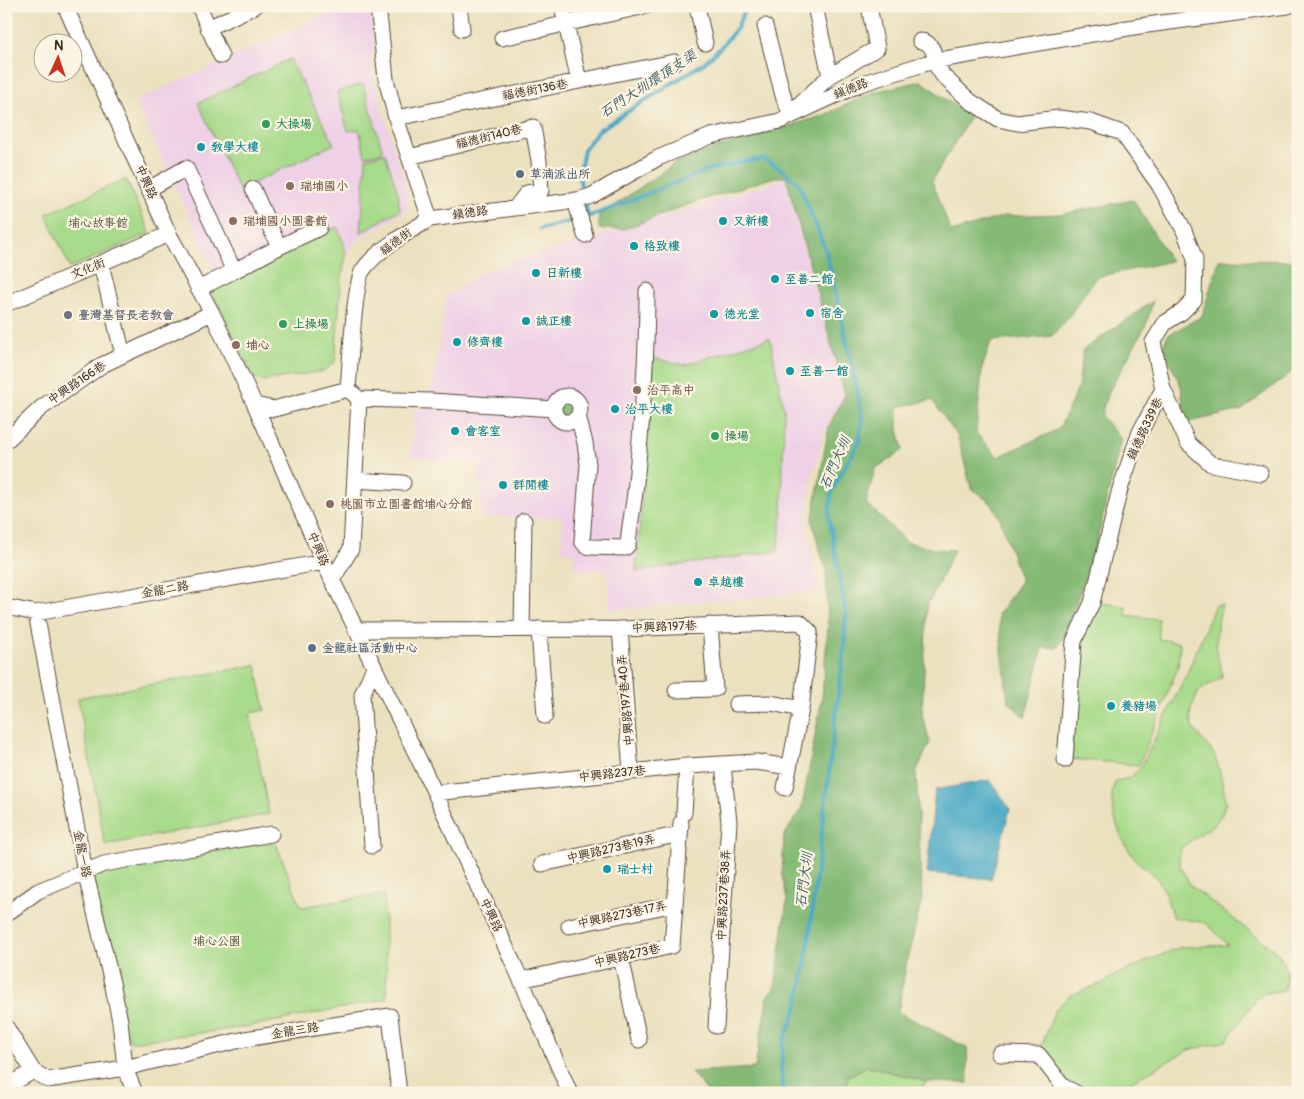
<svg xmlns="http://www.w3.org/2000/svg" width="1304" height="1099" viewBox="0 0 1304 1099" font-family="Pangolin,'LXGW WenKai TC',sans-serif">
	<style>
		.built { fill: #efd0e7 }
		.green { fill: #a7da8a; stroke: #718254 }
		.forest { fill: #85ba76; stroke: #60724a }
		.water { fill: #45a7c5; stroke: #406872 }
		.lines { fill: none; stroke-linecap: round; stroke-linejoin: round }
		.stream { stroke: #45a7c5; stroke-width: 4 }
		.minor-casing { stroke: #554536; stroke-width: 17 }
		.minor { stroke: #fff; stroke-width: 15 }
		.leisure-dot { fill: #2e9e5b; stroke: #fcf5e5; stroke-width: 2 }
		.culture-dot { fill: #0f9aa8; stroke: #fcf5e5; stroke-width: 2 }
		.service-dot { fill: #5c6f8a; stroke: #fcf5e5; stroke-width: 2 }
		.education-dot { fill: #8d6e63; stroke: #fcf5e5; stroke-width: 2 }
		.worship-dot { fill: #6b7280; stroke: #fcf5e5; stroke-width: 2 }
		.labels { text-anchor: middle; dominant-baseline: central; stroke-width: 4.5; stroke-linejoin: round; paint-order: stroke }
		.street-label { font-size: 12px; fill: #3b2a1e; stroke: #fcf5e5 }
		.leisure-label { font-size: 12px; font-weight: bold; fill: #27864d; stroke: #fcf5e5; text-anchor: start }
		.culture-label { font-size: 12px; font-weight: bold; fill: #0d838f; stroke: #fcf5e5; text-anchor: start }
		.service-label { font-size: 12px; font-weight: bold; fill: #4e5e75; stroke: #fcf5e5; text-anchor: start }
		.education-label { font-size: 12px; font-weight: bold; fill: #785e54; stroke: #fcf5e5; text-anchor: start }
		.park-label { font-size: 12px; fill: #565639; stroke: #fcf5e5 }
		.worship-label { font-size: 12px; font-weight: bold; fill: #5b616d; stroke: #fcf5e5; text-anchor: start }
		.water-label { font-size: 14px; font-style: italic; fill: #3f5c61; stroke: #fcf5e5 }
	</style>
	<rect width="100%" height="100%" fill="#fcf5e5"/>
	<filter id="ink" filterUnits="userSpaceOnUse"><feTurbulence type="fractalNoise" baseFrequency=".02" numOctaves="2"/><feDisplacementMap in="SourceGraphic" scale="10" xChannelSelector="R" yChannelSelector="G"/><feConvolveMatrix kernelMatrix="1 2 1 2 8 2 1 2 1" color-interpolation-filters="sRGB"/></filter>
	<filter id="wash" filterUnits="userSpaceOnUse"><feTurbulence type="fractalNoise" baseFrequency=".0096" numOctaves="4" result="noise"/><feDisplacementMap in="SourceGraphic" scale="20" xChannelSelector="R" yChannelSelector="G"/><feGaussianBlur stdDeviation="1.12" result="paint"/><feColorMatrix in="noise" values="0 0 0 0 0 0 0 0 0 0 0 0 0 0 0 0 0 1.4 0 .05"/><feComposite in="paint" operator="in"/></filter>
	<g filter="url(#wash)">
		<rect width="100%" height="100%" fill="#ebe1bf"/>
		<path class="built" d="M 345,6 L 370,6 L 375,52 L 370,57 L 373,72 L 383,113 L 402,173 L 408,199 L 407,211 L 358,239 L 346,255 L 341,282 L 335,362 L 324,371 L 263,381 L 254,378 L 217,276 L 135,101 Z
			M 785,179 L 844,395 L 826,426 L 812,476 L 806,524 L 819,591 L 610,610 L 607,571 L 574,569 L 574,553 L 562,551 L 562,518 L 481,517 L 479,463 L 409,457 L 413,440 L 414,410 L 419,411 L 433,385 L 446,297 L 487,270 Z"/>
		<path class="green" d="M 290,59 L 334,144 L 239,190 L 198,103 Z
			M 363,84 L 383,152 L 365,156 L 359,129 L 348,131 L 337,92 Z
			M 385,153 L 398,193 L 400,210 L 361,232 L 366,158 Z
			M 126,179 L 150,233 L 70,268 L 46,214 Z
			M 337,227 L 344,243 L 346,255 L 341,282 L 335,362 L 324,371 L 263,381 L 254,378 L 210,287 Z
			M 770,338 L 784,410 L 782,514 L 778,551 L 636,571 L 654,358 L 685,365 Z
			M 1098,603 L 1126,606 L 1126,615 L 1158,619 L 1159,639 L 1180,643 L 1178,667 L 1139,765 L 1070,759 L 1081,643 Z
			M 1215,605 L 1222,605 C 1218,622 1213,640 1218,658 C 1219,665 1223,670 1222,677 L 1199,691 L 1191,709 L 1190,716 L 1192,727 L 1214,754 L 1220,772 L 1226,802 L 1222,814 L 1215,824 L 1182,847 L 1179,856 L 1180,866 L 1191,886 L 1279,954 L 1287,973 L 1284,990 L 1262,994 L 1251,1006 L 1226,1041 L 1189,1050 L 1110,1093 L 1094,1093 L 1068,1082 L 1041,1047 L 1055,1010 L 1069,996 L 1100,984 L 1118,974 L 1180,947 L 1228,945 L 1206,923 L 1173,917 C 1169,907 1165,890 1159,881 C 1154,873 1143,867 1136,860 C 1121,843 1104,802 1116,781 L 1130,778 L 1141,767 L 1188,671 Z
			M 256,665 L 265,710 L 250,713 L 269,814 L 105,845 L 78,698 Z
			M 275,841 L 301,907 L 384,894 L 387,999 L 246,1027 L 131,1042 L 120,1021 L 92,871 Z
			M 868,1066 L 927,1082 L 918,1093 L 845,1093 L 848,1076 Z"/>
		<path class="forest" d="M 921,81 L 970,117 L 932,181 L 951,232 L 1005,216 L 1062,214 L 1133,200 L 1171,261 L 1096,277 L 1068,318 L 1052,336 L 991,341 L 982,369 L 976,433 L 998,457 L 1059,429 L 1078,388 L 1083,350 L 1153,301 L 1146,325 L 1107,395 L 1101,416 L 1121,439 L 1095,549 L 1065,634 L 1057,648 L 1043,647 L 1025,718 L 1008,701 L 998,615 L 1021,581 L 999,516 L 991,503 L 971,488 L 958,437 L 932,400 L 898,407 L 898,429 L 903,450 L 875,469 L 866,503 L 907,542 L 934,549 L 954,550 L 935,591 L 927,605 L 922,714 L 930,742 L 916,772 L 922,899 L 906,965 L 898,1012 L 967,1048 L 968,1083 L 927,1082 L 868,1066 L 848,1076 L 845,1093 L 709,1093 L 691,1072 L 755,1068 L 768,995 L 775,989 L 787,900 L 782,874 L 784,836 L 802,807 L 822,698 L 828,626 L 826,570 L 812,522 L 829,426 L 845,395 L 786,177 L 775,177 L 701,200 L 624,229 L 599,229 L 599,216 L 677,162 L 729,144 L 822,116 L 874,92 Z
			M 1219,260 L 1298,261 L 1298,367 L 1242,410 L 1185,423 L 1181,386 L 1163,346 L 1168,335 L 1202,316 Z
			M559 409a8 8 0 1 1 16 0a8 8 0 1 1-16 0Z"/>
		<path class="water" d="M 990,780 L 1010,809 L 991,879 L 927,873 L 935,790 Z"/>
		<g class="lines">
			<path class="stream" d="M 583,196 L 579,176 L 584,149 L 599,130 L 704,63 L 720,48 L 737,28 L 746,6
				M 585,202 L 588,217
				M 583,219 L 711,169 L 748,161 L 764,159 L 781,169 L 799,184 L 826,251 L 857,388 L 862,420 L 859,442 L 832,490 L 829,517 L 846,614 L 844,648 L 806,961 L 797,1008 L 783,1043 L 781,1071 L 784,1093
				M 540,229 L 576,220"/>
		</g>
	</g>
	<g filter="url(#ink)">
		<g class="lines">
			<g class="minor-casing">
				<path id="minor" d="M 65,6 L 169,234 L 212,313 L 255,405 L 326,567 L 435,793 L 521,980 L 570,1093
					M 199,6 L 221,56
					M 459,6 L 462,29
					M 562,6 L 579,81
					M 697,6 L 705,43
					M 765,26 L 784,99 L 790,112
					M 208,28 L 255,6
					M 502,38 L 645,6
					M 920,41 C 931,41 933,51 937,61
					M 933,61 L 944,77 L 970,101 L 998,119 L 1017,123 L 1059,118 L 1091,122 L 1122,133 L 1159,185 L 1183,228 L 1195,259 L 1194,300 L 1182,312 L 1165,323 L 1153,342 L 1163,389 L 1140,432 L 1120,489 L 1092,603 L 1074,641 L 1065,760
					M 830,76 L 877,48 L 869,6
					M 793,110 L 830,76 L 815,6
					M 396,118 L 674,62
					M 409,157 L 533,127 L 539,161 L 541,191 L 527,193 L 516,207
					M 149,189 L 186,168 L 234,271 L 198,289
					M 575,200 L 585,235
					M 430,219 L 578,200 L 591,196 L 658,158 L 711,136 L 780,121 L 860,84 L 933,61 L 1140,26 L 1288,6
					M 279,247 L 319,228
					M 101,264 L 123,355
					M 234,271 L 279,247 L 253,189
					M 6,304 L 169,234
					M 1163,389 L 1188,443 L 1211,464 L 1260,473
					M554 409a13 13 0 1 1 26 0a13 13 0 1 1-26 0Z
					M 359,399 L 431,401 L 554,409
					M 255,405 L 274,409 L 348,389 C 350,369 354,282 363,270 C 378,249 408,232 430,219 L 396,118 L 386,79 L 378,6
					M 578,416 L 585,443 L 588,464 L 582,541 L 586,546 L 591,547 L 625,548 L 628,545 C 629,527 633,510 635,492 C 642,425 647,358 647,291
					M 6,441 L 41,408 L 102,365 L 212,313
					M 355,480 L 403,483
					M 332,580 L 351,549 L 359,399 L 348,389
					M 6,607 L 36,613 L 324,562
					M 36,613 L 85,871 L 113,987 L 120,1021 L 125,1068 L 135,1093
					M 522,629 L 524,521
					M 539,629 L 545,716
					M 620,629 L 631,772
					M 356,630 L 620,629 L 800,622 L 810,632 L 801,709 L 785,788
					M 676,690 L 715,689 L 710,625
					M 736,704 L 771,703 L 801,709
					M 435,793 L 687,766 L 756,762 L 789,767
					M 684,813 L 687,766
					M 372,846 L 362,695 L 374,667
					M 542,864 L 680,834
					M 6,914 L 38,891 L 104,864 L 271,834
					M 569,926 L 675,904
					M 621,957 L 639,1040
					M 521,980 L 672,946 L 681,823
					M 716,1026 L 729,822 L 723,765
					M 6,1027 L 33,1071 L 48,1080 L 125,1068 L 245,1039 L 390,1016 L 399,1093
					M 1000,1054 L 1039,1055 L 1064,1087 L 1076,1093
					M 10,1085 L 33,1071"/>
			</g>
			<use href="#minor" class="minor"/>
		</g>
	</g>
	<g class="leisure-dot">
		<circle cx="266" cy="124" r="5"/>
		<circle cx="283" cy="324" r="5"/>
		<circle cx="715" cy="436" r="5"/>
	</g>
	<g class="culture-dot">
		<circle cx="201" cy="147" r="5"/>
		<circle cx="723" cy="221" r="5"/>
		<circle cx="634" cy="246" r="5"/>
		<circle cx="536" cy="273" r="5"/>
		<circle cx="775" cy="279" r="5"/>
		<circle cx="810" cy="313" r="5"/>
		<circle cx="714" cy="314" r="5"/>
		<circle cx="526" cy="321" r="5"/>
		<circle cx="457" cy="342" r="5"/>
		<circle cx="790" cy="371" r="5"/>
		<circle cx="615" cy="409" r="5"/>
		<circle cx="455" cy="431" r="5"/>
		<circle cx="503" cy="485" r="5"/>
		<circle cx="698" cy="582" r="5"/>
		<circle cx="1111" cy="706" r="5"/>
		<circle cx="607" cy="869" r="5"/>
	</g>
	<g class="service-dot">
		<circle cx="520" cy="174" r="5"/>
		<circle cx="312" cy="648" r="5"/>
	</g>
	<g class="education-dot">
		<circle cx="290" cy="186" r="5"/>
		<circle cx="233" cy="221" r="5"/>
		<circle cx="236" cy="345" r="5"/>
		<circle cx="637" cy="390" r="5"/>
		<circle cx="330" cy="504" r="5"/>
	</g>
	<circle class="worship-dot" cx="68" cy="315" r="5"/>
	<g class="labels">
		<g class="street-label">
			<text transform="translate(851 89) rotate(-22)">鎮德路</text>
			<text transform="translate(535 90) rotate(-11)">福德街136巷</text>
			<text transform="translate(489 137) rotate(-14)">福德街140巷</text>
			<text transform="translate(146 182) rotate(66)">中興路</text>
			<text transform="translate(470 213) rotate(-8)">鎮德路</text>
			<text transform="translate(396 242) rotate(-37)">福德街</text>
			<text transform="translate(88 269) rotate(-23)">文化街</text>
			<text transform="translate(77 383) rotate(-34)">中興路166巷</text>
			<text transform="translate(1145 429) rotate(-65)">鎮德路339巷</text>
			<text transform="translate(318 549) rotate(67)">中興路</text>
			<text transform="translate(165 590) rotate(-10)">金龍二路</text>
			<text transform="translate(664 627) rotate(-2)">中興路197巷</text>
			<text transform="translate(626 700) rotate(-95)">中興路197巷40弄</text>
			<text transform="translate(612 774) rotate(-6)">中興路237巷</text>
			<text transform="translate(611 849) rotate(-13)">中興路273巷19弄</text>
			<text transform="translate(82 854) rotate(79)">金龍一路</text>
			<text transform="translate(724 895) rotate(-87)">中興路237巷38弄</text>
			<text transform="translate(491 915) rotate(65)">中興路</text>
			<text transform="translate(622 915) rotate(-12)">中興路273巷17弄</text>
			<text transform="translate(627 956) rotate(-13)">中興路273巷</text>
			<text transform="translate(295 1031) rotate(-9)">金龍三路</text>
		</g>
		<g class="leisure-label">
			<text x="276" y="124">大操場</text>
			<text x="293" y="324">上操場</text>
			<text x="725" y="436">操場</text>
		</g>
		<g class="culture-label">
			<text x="211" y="147">教學大樓</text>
			<text x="733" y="221">又新樓</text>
			<text x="644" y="246">格致樓</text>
			<text x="546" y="273">日新樓</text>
			<text x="785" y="279">至善二館</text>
			<text x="820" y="313">宿舍</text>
			<text x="724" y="314">德光堂</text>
			<text x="536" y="321">誠正樓</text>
			<text x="467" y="342">修齊樓</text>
			<text x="800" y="371">至善一館</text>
			<text x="625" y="409">治平大樓</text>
			<text x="465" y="431">會客室</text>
			<text x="513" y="485">群閒樓</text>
			<text x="708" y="582">卓越樓</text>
			<text x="1121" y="706">養豬場</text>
			<text x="617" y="869">瑞士村</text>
		</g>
		<g class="service-label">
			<text x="530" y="174">草湳派出所</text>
			<text x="322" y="648">金龍社區活動中心</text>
		</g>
		<g class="education-label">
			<text x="300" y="186">瑞埔國小</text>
			<text x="243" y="221">瑞埔國小圖書館</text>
			<text x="246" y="345">埔心</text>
			<text x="647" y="390">治平高中</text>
			<text x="340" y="504">桃園市立圖書館埔心分館</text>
		</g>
		<g class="park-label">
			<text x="98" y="223">埔心故事館</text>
			<text x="217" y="941">埔心公園</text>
		</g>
		<g class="worship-label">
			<text x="78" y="315">臺灣基督長老教會</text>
		</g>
		<g class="water-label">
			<text transform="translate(648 84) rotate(-33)">石門大圳環頂支渠</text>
			<text transform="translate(835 463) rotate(-66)">石門大圳</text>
			<text transform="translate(804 880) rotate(-83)">石門大圳</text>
		</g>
	</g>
	<rect width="1304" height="1099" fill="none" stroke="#fcf5e5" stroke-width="25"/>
	<g transform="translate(58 58) rotate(3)"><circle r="24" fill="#fcf5e5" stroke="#afa495"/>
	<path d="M0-4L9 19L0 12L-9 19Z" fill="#c8321e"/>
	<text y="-8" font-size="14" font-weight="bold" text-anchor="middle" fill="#3b2a1e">N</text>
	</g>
</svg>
